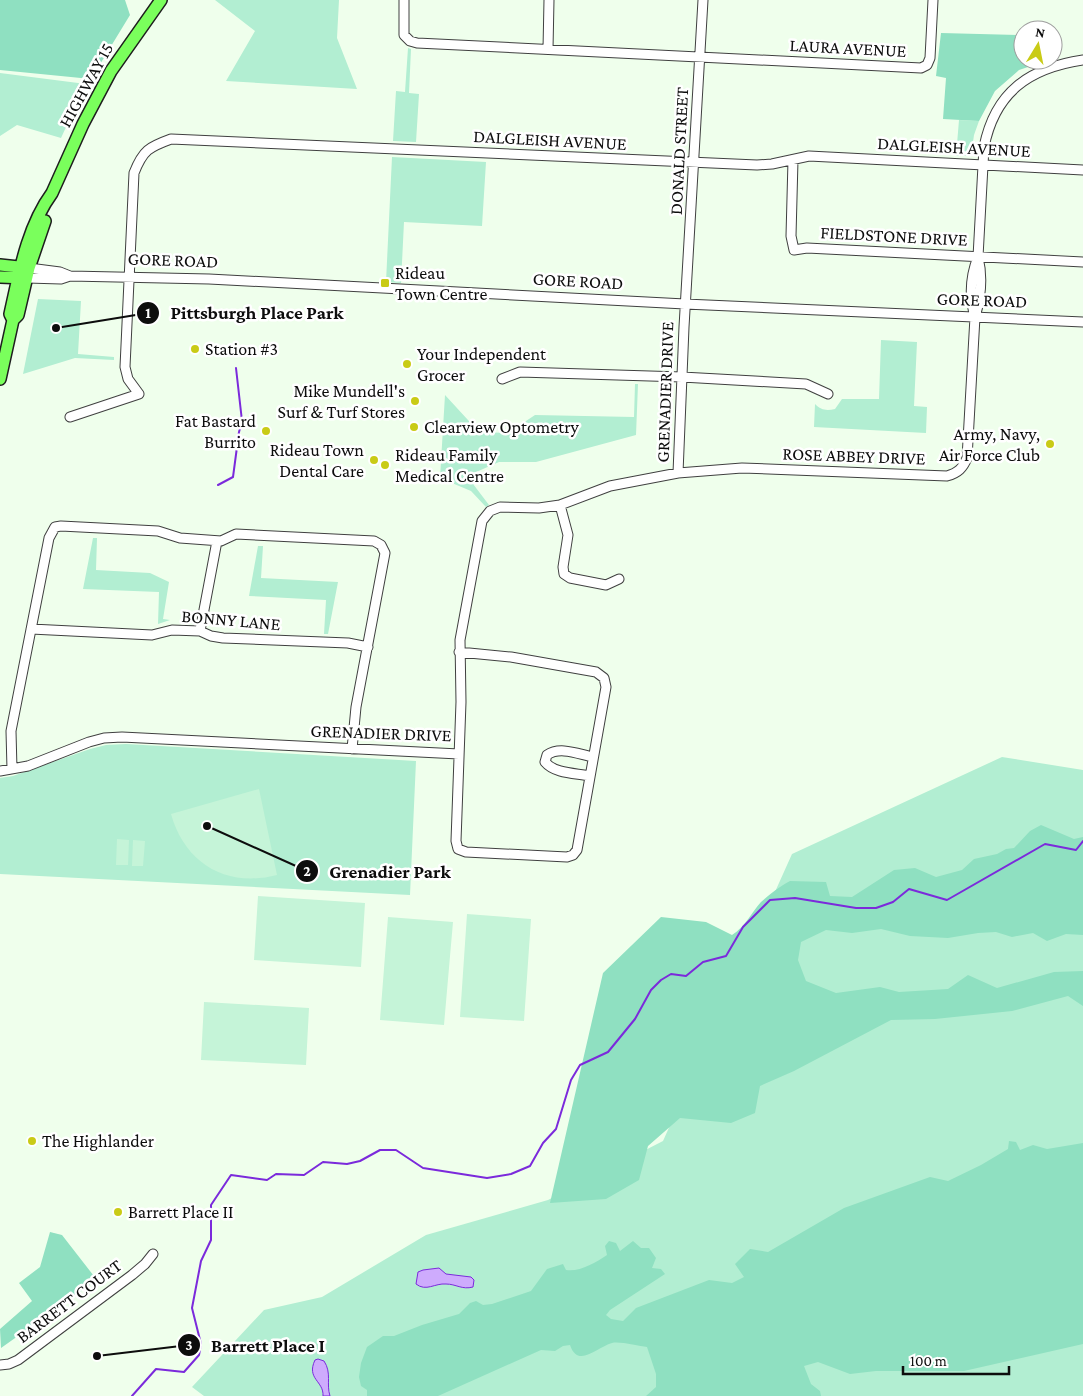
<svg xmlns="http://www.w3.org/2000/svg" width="1083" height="1396" viewBox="0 0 1083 1396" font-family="'Crimson Pro',serif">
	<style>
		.green { fill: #b2eed2 }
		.forest { fill: #8fe0c1 }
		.pitch { fill: #c5f4d8 }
		.water { fill: #ceabfd; stroke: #7b2adb }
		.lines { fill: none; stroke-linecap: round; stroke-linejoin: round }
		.stream { stroke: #7b2adb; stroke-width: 2 }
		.minor-casing { stroke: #404040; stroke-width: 11 }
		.major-casing { stroke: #1e1e1e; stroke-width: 14 }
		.minor { stroke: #fff; stroke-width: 9 }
		.major { stroke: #7aff5c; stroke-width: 11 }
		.poi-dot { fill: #c9cb16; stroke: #fff; stroke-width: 2 }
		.labels { text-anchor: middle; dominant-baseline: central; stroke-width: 5; stroke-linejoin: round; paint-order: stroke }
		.street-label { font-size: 18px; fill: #0d0d0d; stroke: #fff }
		.poi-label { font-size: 18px; fill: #0d0d0d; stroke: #fff; text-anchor: start }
		.leader { fill: none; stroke: #0d0d0d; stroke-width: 2 }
		.callout-dot { fill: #0d0d0d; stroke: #fff; stroke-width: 2 }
		.mark-label { font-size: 15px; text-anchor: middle; font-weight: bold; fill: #fff }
		.callout-label { font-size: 19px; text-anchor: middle; font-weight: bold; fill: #0d0d0d; stroke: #fff; stroke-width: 5; stroke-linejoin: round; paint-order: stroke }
	</style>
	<rect width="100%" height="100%" fill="#efffec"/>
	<path class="green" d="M 215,0 L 339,0 L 337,38 L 357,89 L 226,81 L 255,31 Z
		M 408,48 L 411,49 L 409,93 L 419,94 L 416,142 L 393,141 L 396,91 L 405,92 Z
		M 0,73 L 86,84 L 61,138 L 17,125 L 0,136 Z
		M 959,120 L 979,121 L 974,135 L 971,156 L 956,156 Z
		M 392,157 L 486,162 L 482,226 L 404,222 L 401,283 L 386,282 Z
		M 38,299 L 81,301 L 78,354 L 114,357 L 114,360 L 75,358 L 23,374 Z
		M 881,340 L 917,342 L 914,406 L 927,407 L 926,433 L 814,427 L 815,404 C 821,410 826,411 835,409 L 842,399 L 879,399 Z
		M 635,384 L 638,384 L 636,435 L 536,462 L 499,462 L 467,476 L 489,505 L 486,507 L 471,491 L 440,478 L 445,395 L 479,432 L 508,433 L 535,415 L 634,417 Z
		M 93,538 L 97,538 L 96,570 L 150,573 L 169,582 L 163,619 L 170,620 L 158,624 L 159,592 L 83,589 Z
		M 258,546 L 263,546 L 261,578 L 338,582 L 328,634 L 324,634 L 326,600 L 249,596 Z
		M 126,744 L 416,761 L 410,895 L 0,874 L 0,778 L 13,776 L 90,749 L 106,745 Z
		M 1002,757 L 1083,770 L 1083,1396 L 204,1396 L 192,1387 L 264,1310 L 322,1297 L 426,1235 L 548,1200 L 663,1141 L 792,854 Z"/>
	<path class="forest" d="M 0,0 L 125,0 L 130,15 L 91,79 L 0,70 Z
		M 941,33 L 1023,35 L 1023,60 L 1040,60 L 1040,63 L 1019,70 L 995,91 L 979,121 L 943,119 L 946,78 L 936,76 Z
		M 1041,825 L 1074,839 L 1083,837 L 1083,935 L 1066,934 L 1047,941 L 1033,933 L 1012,937 L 996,932 L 978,933 L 948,938 L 910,936 L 881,929 L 852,933 L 826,930 L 801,942 L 798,960 L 806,981 L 836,993 L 880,987 L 899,992 L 948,989 L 968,975 L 997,988 L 1054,972 L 1083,971 L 1083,1006 L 1068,996 L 1012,1011 L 935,1019 L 891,1020 L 794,1071 L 760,1086 L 755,1113 L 731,1123 L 680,1118 L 648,1146 L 639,1180 L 606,1199 L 550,1203 L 603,973 L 661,917 L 706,922 L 732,935 C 745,927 751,913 761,902 C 769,895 780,886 790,881 L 826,882 L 830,896 L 852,897 L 894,870 L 915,868 L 936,877 L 962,870 L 974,859 L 997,854 L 1006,849 L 1014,848 L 1030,831 Z
		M 1009,1141 L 1016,1142 L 1020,1150 L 1033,1145 L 1047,1149 L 1083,1143 L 1083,1344 L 964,1371 L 876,1371 L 850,1374 L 818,1362 L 804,1366 L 811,1384 L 820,1391 L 821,1396 L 646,1396 L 656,1387 L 656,1374 L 647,1347 C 639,1346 619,1341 612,1343 C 597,1347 578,1369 570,1345 L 563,1346 L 555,1351 L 541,1350 L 438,1396 L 367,1396 L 367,1390 L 361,1386 L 359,1377 L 361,1363 L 367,1347 L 383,1336 L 394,1336 L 422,1325 L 459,1314 L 470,1303 L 476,1301 L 483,1305 L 492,1304 L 531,1291 L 547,1269 L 563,1264 L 566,1270 C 580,1272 595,1263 607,1255 L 605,1246 L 609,1241 L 616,1243 L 620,1251 L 633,1241 L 641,1248 L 649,1248 L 656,1258 L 652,1268 L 661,1269 L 665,1274 L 610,1310 L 606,1315 L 611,1319 L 623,1321 L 636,1308 L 709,1280 L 732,1283 L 744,1277 L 735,1264 L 750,1249 L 768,1252 L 844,1208 L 930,1177 L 948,1181 L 981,1165 L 1008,1149 Z
		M 50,1232 L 62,1235 L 97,1280 L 1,1348 L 0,1329 L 32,1301 L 19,1283 L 40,1267 Z"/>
	<path class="pitch" d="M 259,789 L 277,875 C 227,888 185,864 171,814 Z
		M 117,839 L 129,840 L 128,865 L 116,865 Z
		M 133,840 L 145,841 L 143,866 L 132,866 Z
		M 258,896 L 365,903 L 361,967 L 254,960 Z
		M 467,914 L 531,919 L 524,1021 L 460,1017 Z
		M 388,917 L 453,922 L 444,1025 L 380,1020 Z
		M 204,1002 L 309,1008 L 306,1065 L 201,1060 Z"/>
	<path class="water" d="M 439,1268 L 446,1274 L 471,1277 L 474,1280 L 473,1287 C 462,1290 456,1284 446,1284 C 435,1283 426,1292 416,1284 L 418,1272 L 423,1270 Z
		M 318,1359 L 324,1361 C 332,1373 326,1384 330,1396 L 323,1396 C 324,1381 306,1379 315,1360 Z"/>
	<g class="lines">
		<path class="stream" d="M 218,485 L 233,477 L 239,432 L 242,421 L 236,368
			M 132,1396 L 156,1369 L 184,1372 L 199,1355 L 201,1344 L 192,1308 L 201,1261 L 211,1240 L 211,1205 L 231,1175 L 267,1180 L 276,1174 L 304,1175 L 323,1162 L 347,1164 L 360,1161 L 380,1150 L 396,1150 L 423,1168 L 487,1178 L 511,1174 L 530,1166 L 543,1143 L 556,1129 L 571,1080 L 580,1065 L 608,1052 L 635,1019 L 651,990 L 661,980 L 671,974 L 686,976 L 703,962 L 726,956 L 743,927 L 770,900 L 795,898 L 856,908 L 876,908 L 893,902 L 909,889 L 947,900 L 1045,844 L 1076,850 L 1083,841"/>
		<g class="minor-casing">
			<path id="minor" d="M 404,0 L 404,35 L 410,41 L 417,43 L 921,68 L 927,65 L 930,58 L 933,0
				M 548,49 L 549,0
				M 793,160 L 791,236 L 794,250 L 807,248 L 1083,262
				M 29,268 L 60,272 L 70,276 L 209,279 L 685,304 L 1083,322
				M 27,278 L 61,279 L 70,276
				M 975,317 C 969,296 970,277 978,257
				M 502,379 L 520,372 L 682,377 L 806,384 L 828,394
				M 70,417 L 139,394 L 128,379 L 125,367 L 134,173 C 143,150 149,147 171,139 L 757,165 L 772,164 L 809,156 L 1083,170
				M 678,473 L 684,327 L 703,0
				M 560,505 L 568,535 L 563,567 L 564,574 L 570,578 L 606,585 L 619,579
				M 31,629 L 152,635 L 172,630 L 200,631 L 211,636 L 223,638 L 348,643 L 368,647
				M 200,631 L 217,541
				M 459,652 L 511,657 L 596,672 L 604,678 L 606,687 L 577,850 L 573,855 L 567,857 L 466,852 L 458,849 L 456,841 L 461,702 L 460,640 L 482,521 L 490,511 L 500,507 L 539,508 L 560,505 L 610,486 L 678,473 L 742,468 L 947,476 C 958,473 963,468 967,458 L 975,317 C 981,297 983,277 978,257 L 984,147 C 995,92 1029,68 1083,60
				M 12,769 L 11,731 L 49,538 L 55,527 L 61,526 L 158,531 L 180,538 L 221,541 L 236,534 L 374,541 L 381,545 L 385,553 L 356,707 L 352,749
				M 0,771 L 28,766 L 89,742 L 104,738 L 122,737 L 459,754
				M 590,776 C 576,773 555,774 545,762 L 547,755 C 560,746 578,754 593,757
				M 0,1365 L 9,1364 L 18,1360 L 132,1275 L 145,1264 L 153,1254"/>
		</g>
		<g class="major-casing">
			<path id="major" d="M 0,265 L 28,268
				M 0,277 L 25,278
				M 13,320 L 18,315 L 29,268 L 45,221
				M 0,379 L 13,320 L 10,314 C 19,274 27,227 52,193 L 83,124 L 111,71 L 161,0"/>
		</g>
		<use href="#minor" class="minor"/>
		<use href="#major" class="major"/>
	</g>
	<g class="poi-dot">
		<rect x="380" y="278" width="10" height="10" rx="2.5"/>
		<circle cx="195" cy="349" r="5"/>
		<circle cx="407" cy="364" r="5"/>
		<circle cx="415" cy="401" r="5"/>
		<circle cx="414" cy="427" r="5"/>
		<circle cx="266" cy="431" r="5"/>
		<circle cx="1050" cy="444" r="5"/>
		<circle cx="374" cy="460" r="5"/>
		<circle cx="385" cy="465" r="5"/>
		<circle cx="32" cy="1141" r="5"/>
		<circle cx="118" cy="1212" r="5"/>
	</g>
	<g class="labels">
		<g class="street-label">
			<text transform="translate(848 48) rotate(3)">LAURA AVENUE</text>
			<text transform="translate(86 85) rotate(-61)">HIGHWAY 15</text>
			<text transform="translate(550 140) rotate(3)">DALGLEISH AVENUE</text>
			<text transform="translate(954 147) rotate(3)">DALGLEISH AVENUE</text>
			<text transform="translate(679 151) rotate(-87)">DONALD STREET</text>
			<text transform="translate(894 236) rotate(3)">FIELDSTONE DRIVE</text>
			<text transform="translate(173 260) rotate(2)">GORE ROAD</text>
			<text transform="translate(578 281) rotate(3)">GORE ROAD</text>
			<text transform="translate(982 300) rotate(2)">GORE ROAD</text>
			<text transform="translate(665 392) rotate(-88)">GRENADIER DRIVE</text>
			<text transform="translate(854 456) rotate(2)">ROSE ABBEY DRIVE</text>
			<text transform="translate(231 620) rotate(5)">BONNY LANE</text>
			<text transform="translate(381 733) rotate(2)">GRENADIER DRIVE</text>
			<text transform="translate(69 1301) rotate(-37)">BARRETT COURT</text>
		</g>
		<g class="poi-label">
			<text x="395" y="273">Rideau<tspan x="395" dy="21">Town Centre</tspan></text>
			<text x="205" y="349">Station #3</text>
			<text x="417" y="354">Your Independent<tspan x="417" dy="21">Grocer</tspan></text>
			<text x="405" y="391" text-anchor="end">Mike Mundell's<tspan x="405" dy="21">Surf &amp; Turf Stores</tspan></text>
			<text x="256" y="421" text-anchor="end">Fat Bastard<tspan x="256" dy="21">Burrito</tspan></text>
			<text x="424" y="427">Clearview Optometry</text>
			<text x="1040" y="434" text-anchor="end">Army, Navy,<tspan x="1040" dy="21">Air Force Club</tspan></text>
			<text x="364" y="450" text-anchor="end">Rideau Town<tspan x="364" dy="21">Dental Care</tspan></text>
			<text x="395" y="455">Rideau Family<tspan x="395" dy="21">Medical Centre</tspan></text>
			<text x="42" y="1141">The Highlander</text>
			<text x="128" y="1212">Barrett Place II</text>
		</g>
	</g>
	<path class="leader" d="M56 328L148 313M207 826L307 871M97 1356L189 1345"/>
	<g class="callout-dot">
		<circle cx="56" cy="328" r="5"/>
		<circle cx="207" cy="826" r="5"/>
		<circle cx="97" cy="1356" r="5"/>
		<circle cx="148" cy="313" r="12"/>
		<circle cx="307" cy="871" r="12"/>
		<circle cx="189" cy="1345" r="12"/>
	</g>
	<g class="mark-label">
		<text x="148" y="318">1</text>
		<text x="307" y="876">2</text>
		<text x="189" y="1350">3</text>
	</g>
	<g class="callout-label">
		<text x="257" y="319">Pittsburgh Place Park</text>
		<text x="390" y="878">Grenadier Park</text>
		<text x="268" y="1352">Barrett Place I</text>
	</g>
	<g transform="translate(1038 45) rotate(10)"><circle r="24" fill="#ffffff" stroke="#9e9e9e"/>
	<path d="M0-4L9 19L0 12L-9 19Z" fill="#c9cb16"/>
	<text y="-8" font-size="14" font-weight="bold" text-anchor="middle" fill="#0d0d0d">N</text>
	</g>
	<path d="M903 1366v8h106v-8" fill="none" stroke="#0d0d0d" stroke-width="2.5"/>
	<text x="910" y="1366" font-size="15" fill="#0d0d0d" stroke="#ffffff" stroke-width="4" paint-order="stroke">100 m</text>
</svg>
